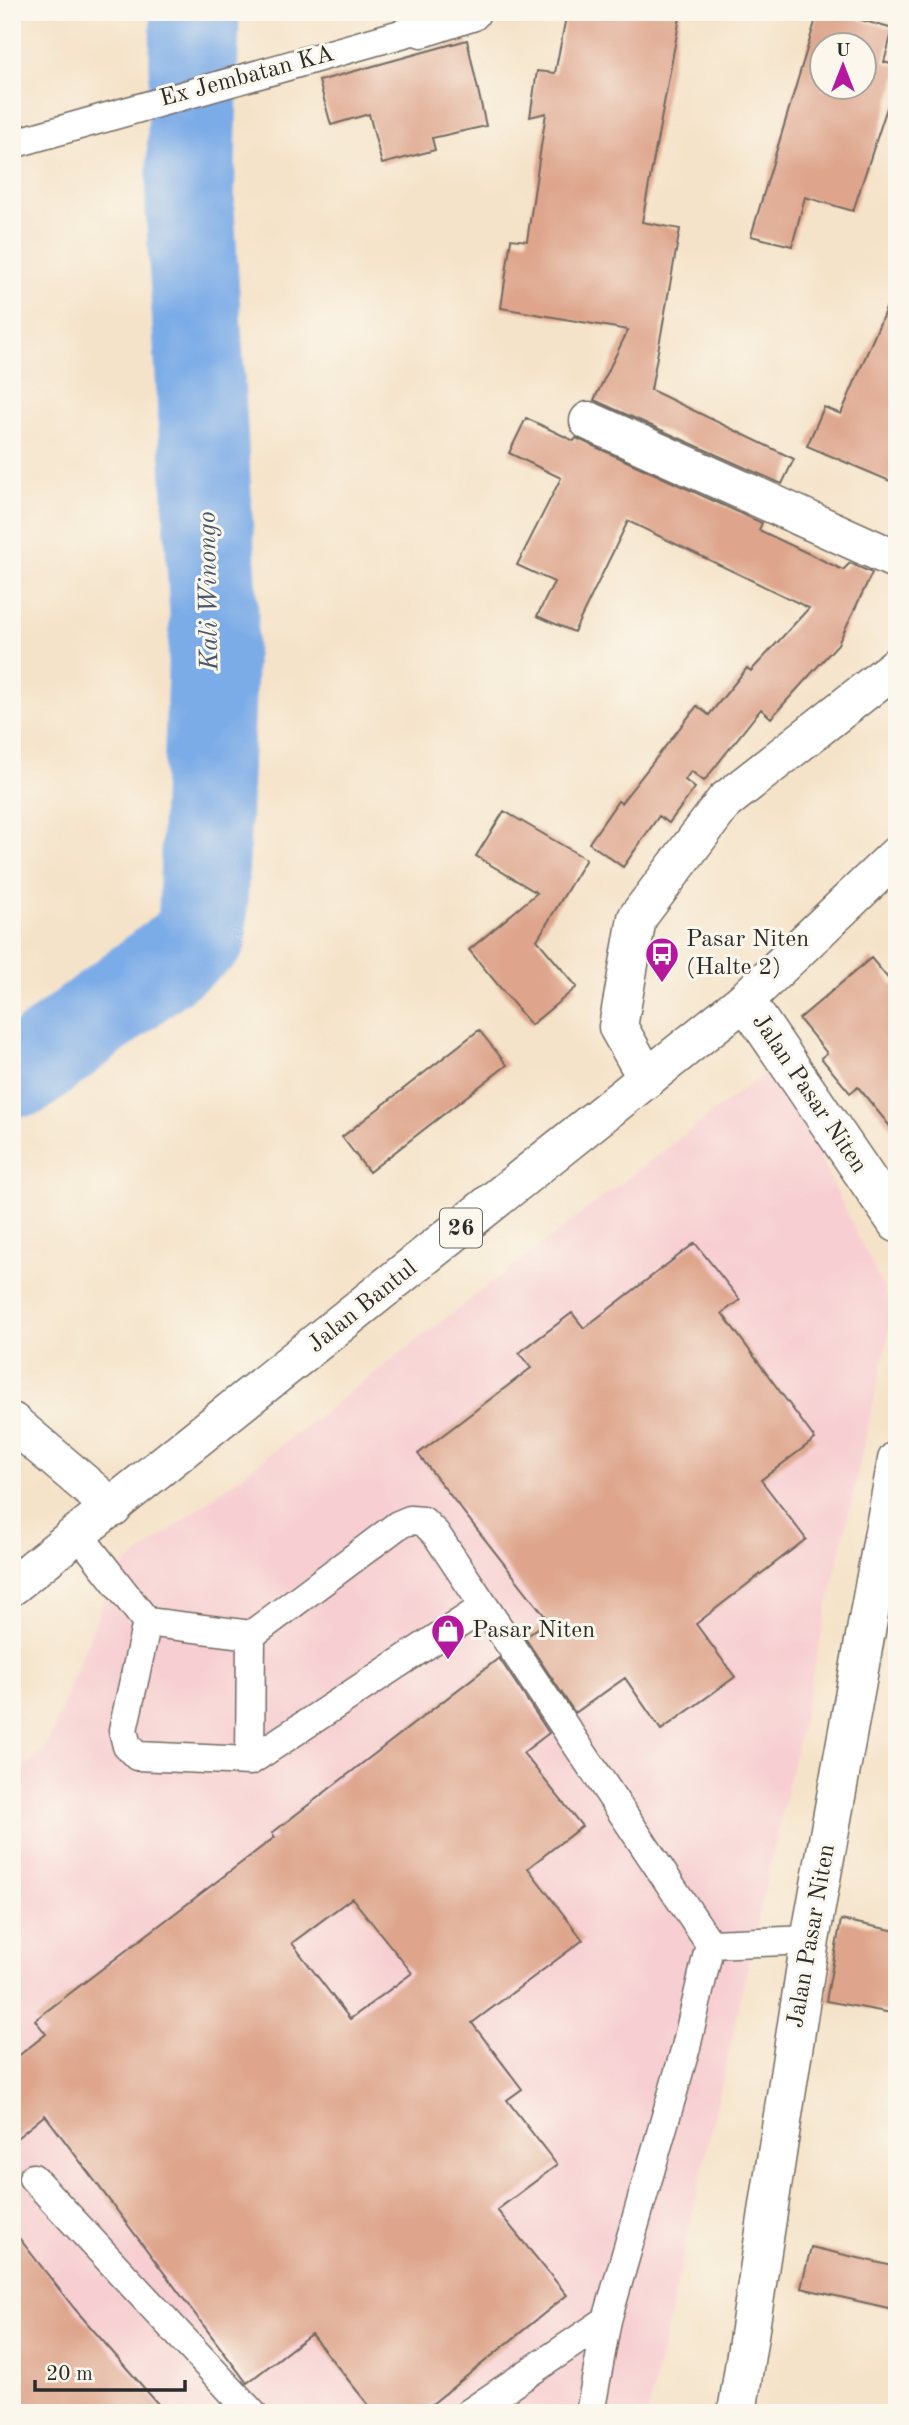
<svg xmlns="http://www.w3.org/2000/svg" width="909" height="2425" viewBox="0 0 909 2425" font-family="'Old Standard TT',serif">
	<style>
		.built { fill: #f7cfd2 }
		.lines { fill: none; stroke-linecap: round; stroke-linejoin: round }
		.river { stroke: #7cace7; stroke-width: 89 }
		.building { fill: #dea58c; fill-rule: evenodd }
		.service-casing { stroke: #726b62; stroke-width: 31 }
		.minor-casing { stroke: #726b62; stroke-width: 41 }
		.primary-casing { stroke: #726b62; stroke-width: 41 }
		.service { stroke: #fff; stroke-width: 28 }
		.minor { stroke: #fff; stroke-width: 38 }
		.primary { stroke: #fff; stroke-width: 38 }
		.labels { text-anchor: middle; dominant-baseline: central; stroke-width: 6; stroke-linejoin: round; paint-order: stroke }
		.shield { fill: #fbf7ec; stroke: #696865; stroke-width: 2 }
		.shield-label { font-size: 23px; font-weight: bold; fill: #2b2b2b }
		.street-label { font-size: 24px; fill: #2b2b2b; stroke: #fbf7ec }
		.poi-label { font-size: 24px; fill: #2b2b2b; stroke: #fbf7ec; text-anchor: start }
		.water-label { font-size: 26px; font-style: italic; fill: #47586d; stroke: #fbf7ec }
	</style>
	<rect width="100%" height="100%" fill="#fbf7ec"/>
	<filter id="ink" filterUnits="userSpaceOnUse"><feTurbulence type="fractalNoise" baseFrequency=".0143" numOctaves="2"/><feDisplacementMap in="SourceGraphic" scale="14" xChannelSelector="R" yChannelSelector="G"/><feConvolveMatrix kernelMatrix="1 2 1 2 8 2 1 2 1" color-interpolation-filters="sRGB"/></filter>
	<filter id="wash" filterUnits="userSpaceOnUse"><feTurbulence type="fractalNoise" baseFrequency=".00686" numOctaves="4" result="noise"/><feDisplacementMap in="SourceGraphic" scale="28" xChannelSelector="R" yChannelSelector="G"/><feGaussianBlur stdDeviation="1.57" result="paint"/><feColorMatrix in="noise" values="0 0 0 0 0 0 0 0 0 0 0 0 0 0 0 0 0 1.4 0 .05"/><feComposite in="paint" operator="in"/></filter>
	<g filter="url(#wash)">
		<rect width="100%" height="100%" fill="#f5e3c9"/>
		<path class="built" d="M 775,1065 L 894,1310 L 648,2413 L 12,2413 L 12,1776 L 45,1749 L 115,1573 Z"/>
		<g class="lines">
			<path class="river" d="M 12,1072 L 24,1072 L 202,935 L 214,615 L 190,209 L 195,12"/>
		</g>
		<g id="blocks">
			<path class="building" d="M 567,12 L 681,12 L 642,222 L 680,229 L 651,390 L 794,459 L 782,484 L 594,400 L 628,330 L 501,308 L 511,239 L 527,241 L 546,113 L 530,117 L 537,71 L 555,73 Z
				M 818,12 L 833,12 L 893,29 L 884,62 L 897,66 L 897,77 L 853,211 L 805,197 L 792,246 L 751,236 ZM 822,46 L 864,46 L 864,88 L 822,88 Z
				M 467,40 L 486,126 L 432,138 L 435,150 L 382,164 L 369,114 L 331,125 L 319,81 Z
				M 897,283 L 897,484 L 807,446 L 824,407 L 841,414 Z
				M 526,418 L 574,441 L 576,438 L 762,523 L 759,530 L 843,570 L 850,563 L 872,573 L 838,644 L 771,718 L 761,709 L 704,781 L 691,771 L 685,780 L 695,788 L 669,823 L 659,816 L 623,867 L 589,843 L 618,801 L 621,803 L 697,706 L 709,715 L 747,668 L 751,671 L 809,608 L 628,521 L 574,632 L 537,616 L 554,582 L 517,565 L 561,478 L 509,453 Z
				M 504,811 L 586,859 L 537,940 L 577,987 L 531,1025 L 469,950 L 537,893 L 476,856 Z
				M 871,958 L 897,989 L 897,1135 L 858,1087 L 850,1093 L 821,1058 L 827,1053 L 799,1019 Z
				M 479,1030 L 507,1065 L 369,1172 L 342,1137 Z
				M 695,1243 L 740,1300 L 722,1313 L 815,1439 L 761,1480 L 806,1539 L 696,1624 L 735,1677 L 661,1730 L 625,1678 L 575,1713 L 525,1638 L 548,1620 L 418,1454 L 531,1368 L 519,1353 L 572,1313 L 584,1328 Z
				M 499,1658 L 549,1733 L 523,1753 L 582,1826 L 528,1868 L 583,1940 L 472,2023 L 522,2089 L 507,2100 L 557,2165 L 497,2210 L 567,2295 L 421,2413 L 375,2413 L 311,2334 L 247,2383 L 45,2115 L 12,2142 L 12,2061 L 46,2034 L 35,2020 L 275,1837 L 272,1833 ZM 352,1898 L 412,1973 L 350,2019 L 292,1943 Z
				M 841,1920 L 897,1931 L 897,2014 L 826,2001 Z
				M 12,2229 L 74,2308 L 166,2413 L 12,2413 Z
				M 811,2247 L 897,2267 L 897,2310 L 801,2288 Z"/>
		</g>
	</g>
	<g filter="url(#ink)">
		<use href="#blocks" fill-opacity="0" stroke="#726b62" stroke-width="2"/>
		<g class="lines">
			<g class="service-casing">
				<path id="service" d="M 12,144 L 422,28
					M 79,1535 L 147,1622 L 251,1635 L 398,1525 L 410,1520 L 423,1521 L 436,1534 L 710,1944
					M 147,1622 L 123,1730 L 127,1746 L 137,1756 L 250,1761 L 484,1607
					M 250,1761 L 251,1635
					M 33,2178 L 252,2413
					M 469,2413 L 607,2320
					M 590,2413 L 607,2320 L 686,2047 L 710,1944 L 810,1940"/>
			</g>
			<g class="minor-casing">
				<path id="minor" d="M 422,28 L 471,12
					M 589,421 L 897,560
					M 745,1000 L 897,1223
					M 647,1078 L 618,1027 L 637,918 L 725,801 L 897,666
					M 12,1422 L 113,1508
					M 737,2413 L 810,1940 L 897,1460"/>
			</g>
			<g class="primary-casing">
				<path id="primary" d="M 12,1586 L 745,1000 L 897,855"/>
			</g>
			<use href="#service" class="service"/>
			<use href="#minor" class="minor"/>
			<use href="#primary" class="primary"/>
		</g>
	</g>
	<defs>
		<g id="bus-pin" transform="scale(1.75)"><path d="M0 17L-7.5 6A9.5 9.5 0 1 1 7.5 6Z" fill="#b5179e" stroke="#fbf7ec"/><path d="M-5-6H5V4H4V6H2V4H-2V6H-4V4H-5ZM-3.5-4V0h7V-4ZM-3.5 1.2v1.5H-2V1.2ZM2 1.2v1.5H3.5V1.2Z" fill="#fff"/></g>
		<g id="shop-pin" transform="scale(1.75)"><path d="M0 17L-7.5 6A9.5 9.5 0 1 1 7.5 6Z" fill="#b5179e" stroke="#fbf7ec"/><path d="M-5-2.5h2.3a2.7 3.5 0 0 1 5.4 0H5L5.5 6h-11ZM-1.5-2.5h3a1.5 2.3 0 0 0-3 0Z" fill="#fff"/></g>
	</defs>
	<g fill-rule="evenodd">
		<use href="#bus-pin" x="662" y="954"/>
		<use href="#shop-pin" x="448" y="1631"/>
	</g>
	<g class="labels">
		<rect class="shield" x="440" y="1208.5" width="42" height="39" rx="5"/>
		<g class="shield-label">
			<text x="461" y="1228">26</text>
		</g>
		<g class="street-label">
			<text transform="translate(247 77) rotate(-15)">Ex Jembatan KA</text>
			<text transform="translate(809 1094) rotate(56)">Jalan Pasar Niten</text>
			<text transform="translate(363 1307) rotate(-39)">Jalan Bantul</text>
			<text transform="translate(812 1936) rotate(-80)">Jalan Pasar Niten</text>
		</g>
		<g class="poi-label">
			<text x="686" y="940">Pasar Niten<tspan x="686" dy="28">(Halte 2)</tspan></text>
			<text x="472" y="1631">Pasar Niten</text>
		</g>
		<g class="water-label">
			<text transform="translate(209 591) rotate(-91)">Kali Winongo</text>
		</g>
	</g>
	<rect width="909" height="2425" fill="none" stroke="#fbf7ec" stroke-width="42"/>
	<g transform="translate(843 66)"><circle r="33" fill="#fbf7ec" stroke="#a8a59f" stroke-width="2"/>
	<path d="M0-5L12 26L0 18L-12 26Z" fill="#b5179e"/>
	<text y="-10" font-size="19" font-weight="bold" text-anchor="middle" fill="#2b2b2b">U</text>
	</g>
	<path d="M35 2380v10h150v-10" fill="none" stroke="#2b2b2b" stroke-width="3.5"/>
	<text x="46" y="2380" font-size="21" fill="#2b2b2b" stroke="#fbf7ec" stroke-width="5" paint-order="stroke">20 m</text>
</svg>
